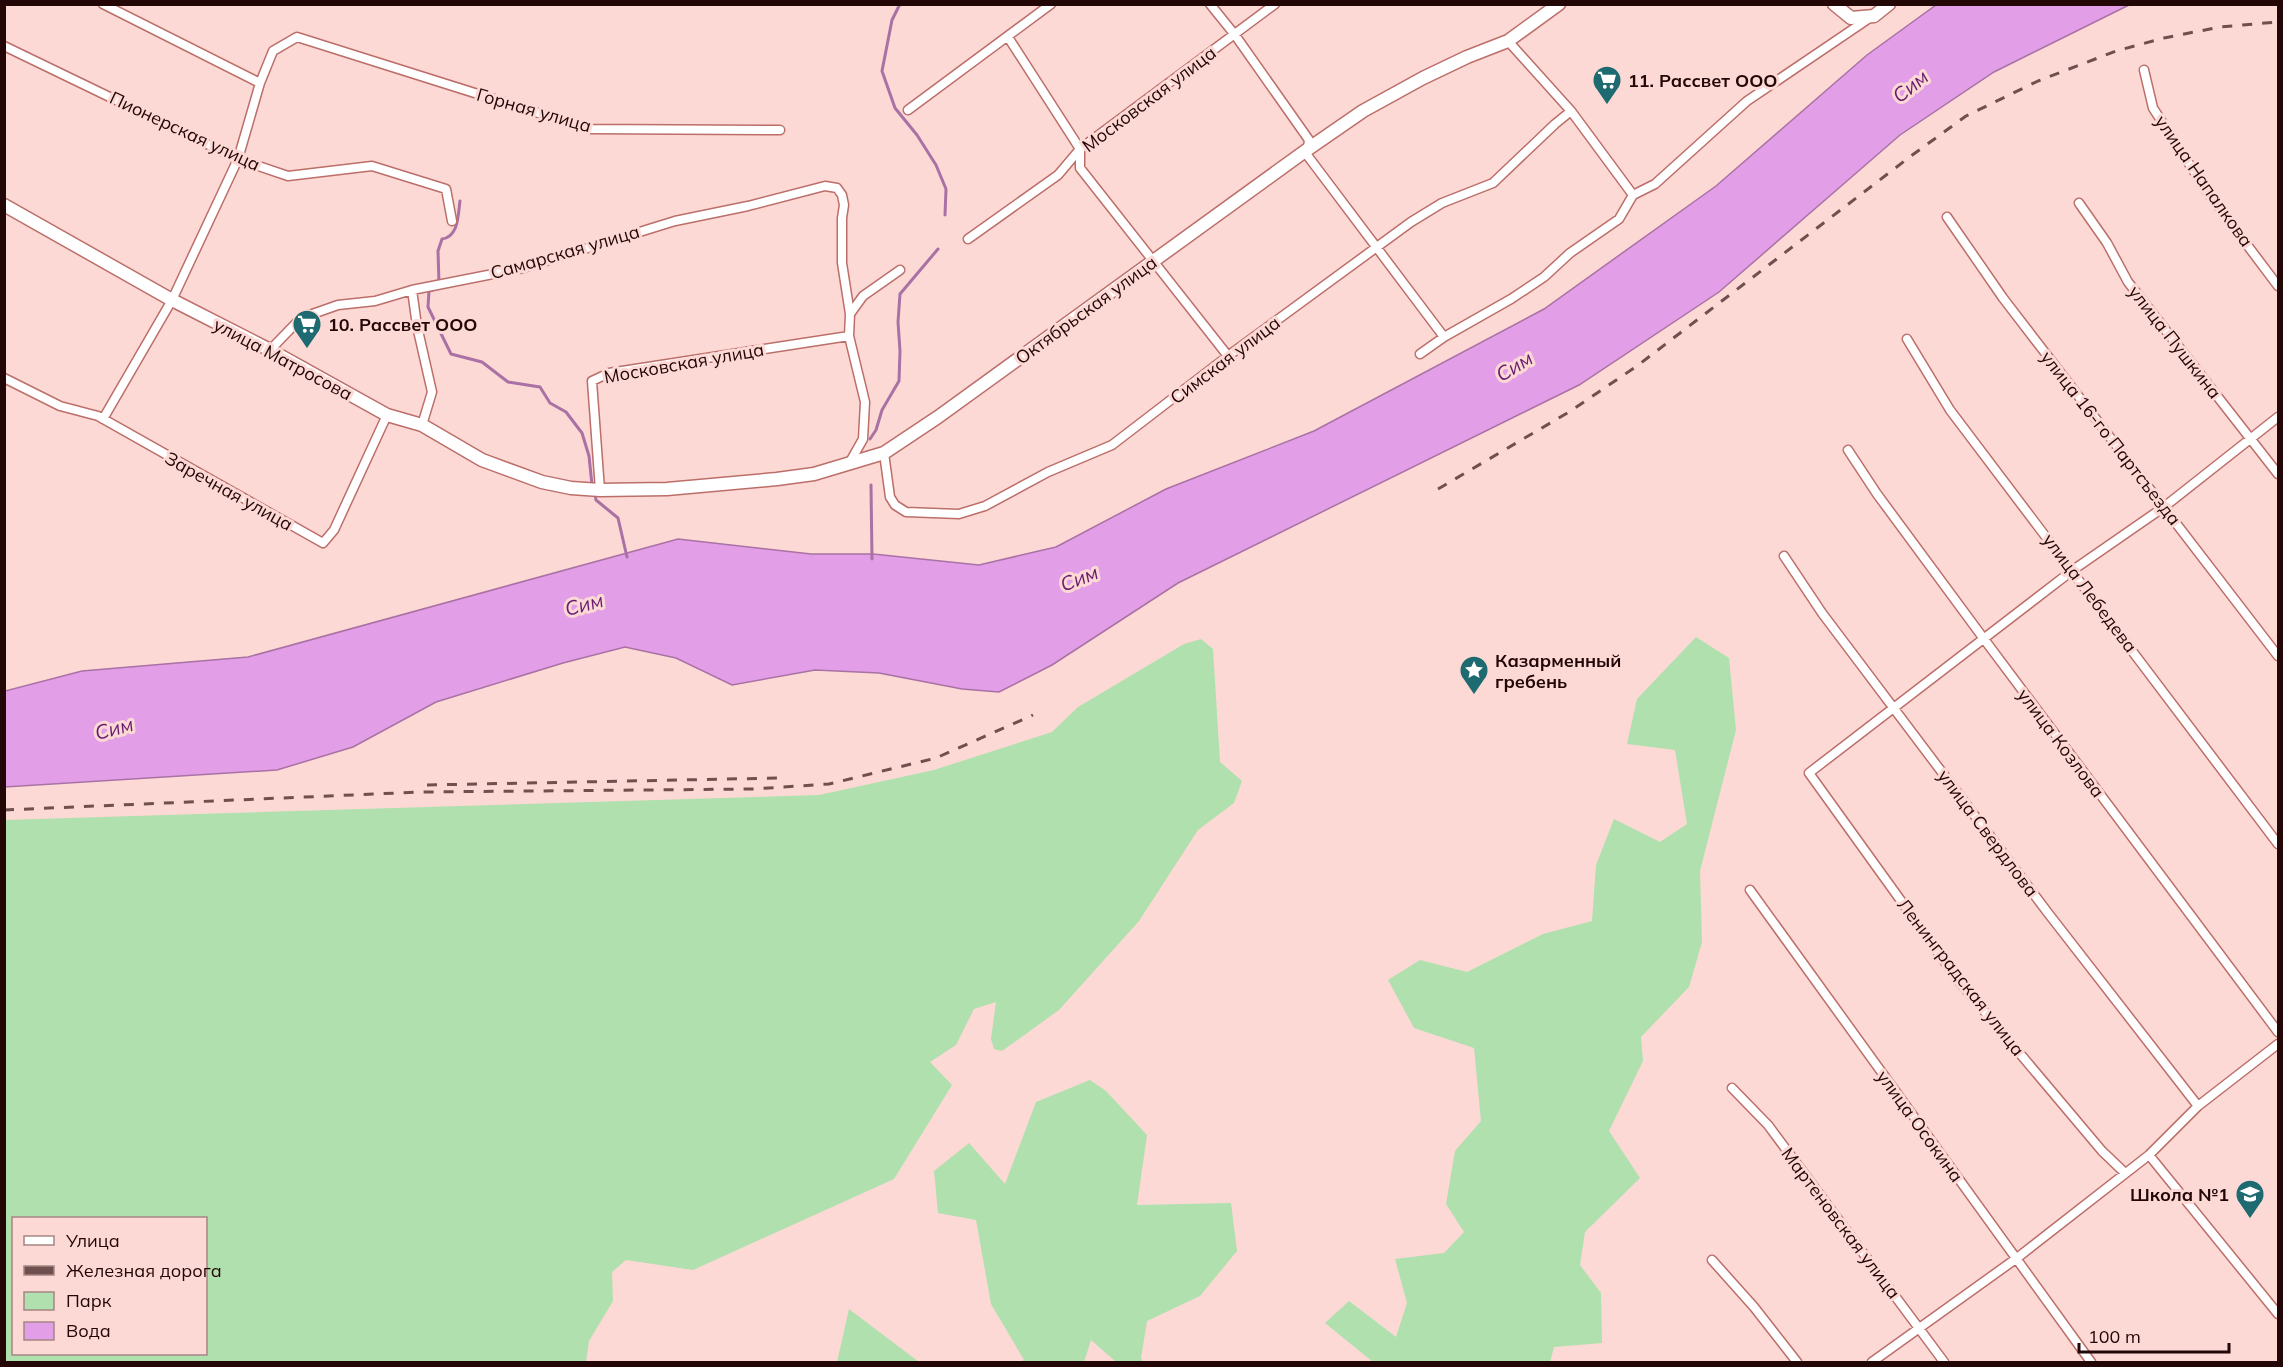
<svg xmlns="http://www.w3.org/2000/svg" width="2283" height="1367" viewBox="0 0 2283 1367" font-family="Mulish,sans-serif">
	<style>
		.green { fill: #afe0ae; fill-rule: evenodd }
		.water { fill: #e29fe7; stroke: #a971a4; stroke-width: 1.5 }
		.lines { fill: none; stroke-linecap: round; stroke-linejoin: round }
		.stream { stroke: #a971a4; stroke-width: 3 }
		.minor-casing { stroke: #bc6e69; stroke-width: 11 }
		.secondary-casing { stroke: #bc6e69; stroke-width: 15 }
		.minor { stroke: #fff; stroke-width: 8 }
		.secondary { stroke: #fff; stroke-width: 12 }
		.rail { stroke: #6f504f; stroke-width: 3; stroke-dasharray: 10 10; stroke-linecap: butt }
		.labels { text-anchor: middle; dominant-baseline: central; stroke-width: 6; stroke-linejoin: round; paint-order: stroke }
		.poi-label { font-size: 18px; font-weight: bold; fill: #230606; stroke: #fcd9d5; text-anchor: start }
		.street-label { font-size: 18px; fill: #230606; stroke: #fcd9d5 }
		.water-label { font-size: 20px; font-style: italic; fill: #6a1b70; stroke: #fcd9d5 }
	</style>
	<rect width="100%" height="100%" fill="#fcd9d5"/>
	<path class="green" d="M 1696,637 L 1729,658 L 1736,730 L 1700,871 L 1702,942 L 1689,987 L 1641,1037 L 1643,1061 L 1609,1131 L 1640,1178 L 1585,1232 L 1580,1265 L 1601,1293 L 1602,1343 L 1554,1347 L 1550,1362 L 1373,1362 L 1325,1323 L 1349,1301 L 1396,1337 L 1407,1303 L 1395,1259 L 1444,1253 L 1464,1232 L 1446,1204 L 1455,1151 L 1481,1121 L 1474,1048 L 1414,1028 L 1388,980 L 1420,960 L 1467,972 L 1543,934 L 1592,921 L 1596,865 L 1614,819 L 1660,842 L 1687,824 L 1675,750 L 1627,744 L 1637,699 Z
		M 1201,639 L 1213,649 L 1220,762 L 1242,781 L 1234,803 L 1198,830 L 1139,921 L 1059,1010 L 1002,1051 L 994,1049 L 991,1039 L 996,1002 L 974,1009 L 956,1045 L 930,1062 L 952,1085 L 894,1179 L 693,1270 L 626,1260 L 612,1272 L 613,1301 L 589,1341 L 586,1362 L 5,1362 L 5,820 L 819,795 L 934,770 L 1052,732 L 1078,707 L 1184,644 ZM 14,1218 L 206,1218 L 206,1354 L 14,1354 Z
		M 1090,1080 L 1106,1091 L 1147,1135 L 1137,1205 L 1231,1203 L 1237,1251 L 1200,1296 L 1147,1321 L 1141,1358 L 1143,1362 L 1116,1362 L 1091,1340 L 1084,1362 L 1018,1362 L 1024,1360 L 991,1304 L 976,1220 L 938,1213 L 934,1171 L 969,1143 L 1005,1184 L 1036,1102 Z
		M 849,1309 L 919,1362 L 837,1362 Z"/>
	<path class="water" d="M 1936,5 L 2129,5 L 1994,72 L 1900,135 L 1719,292 L 1579,385 L 1178,583 L 1052,665 L 999,692 L 962,689 L 879,673 L 815,670 L 732,685 L 676,658 L 625,647 L 563,663 L 436,702 L 353,747 L 277,770 L 5,787 L 5,691 L 82,671 L 248,657 L 678,539 L 811,554 L 873,554 L 979,565 L 1056,547 L 1166,489 L 1314,431 L 1544,309 L 1716,186 L 1867,55 Z"/>
	<g class="lines">
		<path class="stream" d="M 900,4 L 892,20 L 882,71 L 895,108 L 917,135 L 936,165 L 946,189 L 945,215
			M 439,283 L 438,251 L 442,239 C 459,237 458,214 460,201
			M 436,289 L 429,291 L 428,307 L 451,354 L 482,362 L 508,382 L 540,387 L 550,403 L 566,412 L 582,433 L 589,456 L 592,485
			M 870,439 L 876,430 L 882,410 L 899,381 L 900,351 L 898,322 L 900,294 L 938,249
			M 871,485 L 872,559
			M 595,494 L 596,500 L 618,518 L 627,557"/>
		<g class="minor-casing">
			<path id="minor" d="M 103,4 L 260,83 L 238,159 L 172,300 L 103,419
				M 1210,4 L 1235,35 L 1309,140 L 1307,155 L 1444,337
				M 1008,37 L 1080,149 L 1080,168 L 1228,356
				M 1508,41 L 1571,111 L 1633,195
				M 4,46 L 238,159 L 288,176 L 372,166 L 446,189 L 452,221
				M 2144,70 L 2153,108 L 2208,193 L 2278,286
				M 260,83 L 273,51 L 297,37 L 589,129 L 780,130
				M 908,110 L 1051,4
				M 2079,203 L 2107,243 L 2128,282 L 2278,474
				M 1947,217 L 2003,298 L 2278,656
				M 968,239 L 1058,175 L 1080,149 L 1275,4
				M 412,290 L 417,326 L 432,392 L 422,425
				M 850,314 L 863,296 L 900,270
				M 1907,339 L 1950,410 L 2278,844
				M 270,350 L 301,318 L 338,305 L 375,301 L 412,290 L 523,268 L 675,221 L 748,206 L 825,186 L 837,188 L 842,195 L 844,205 L 842,218 L 842,263 L 850,314 L 849,336 L 865,402 L 863,439 L 850,462
				M 1420,354 L 1444,337 L 1511,299 L 1544,277 L 1570,253 L 1619,219 L 1633,195 L 1655,184 L 1747,101 L 1871,17
				M 4,378 L 60,406 L 98,416 L 323,543 L 334,530 L 387,415
				M 1848,450 L 1877,494 L 1984,639 L 2278,1032
				M 884,453 L 890,497 L 895,505 L 906,512 L 959,514 L 985,506 L 1048,472 L 1112,445 L 1228,356 L 1411,222 L 1442,203 L 1493,183 L 1555,124 L 1571,111
				M 600,490 L 592,381 L 609,373 L 849,336
				M 1784,556 L 1822,613 L 2048,913 L 2198,1106
				M 1750,890 L 2091,1362
				M 1732,1088 L 1768,1125 L 1944,1362
				M 2149,1155 L 2278,1314
				M 2125,1173 L 2102,1151 L 1958,980 L 1809,773 L 2073,570 L 2164,507 L 2278,417
				M 1712,1260 L 1754,1307 L 1797,1362
				M 1872,1362 L 2017,1258 L 2149,1155 L 2198,1106 L 2278,1044"/>
		</g>
		<g class="secondary-casing">
			<path id="secondary" d="M 1834,4 L 1851,18 L 1874,16 L 1889,4
				M 4,205 L 172,300 L 270,350 L 387,415 L 422,425 L 482,460 L 542,482 L 571,488 L 600,490 L 667,489 L 777,479 L 814,474 L 884,453 L 938,417 L 1308,149 L 1363,111 L 1423,78 L 1467,57 L 1508,41 L 1559,4"/>
		</g>
		<use href="#minor" class="minor"/>
		<use href="#secondary" class="secondary"/>
		<path class="rail" d="M 1438,489 L 1569,412 L 1637,366 L 1911,156 L 1966,116 L 2038,81 L 2116,51 L 2164,38 L 2220,27 L 2278,22
			M 427,785 L 781,778
			M 4,810 L 421,792 L 754,789 L 829,784 L 936,758 L 1033,715"/>
	</g>
	<defs>
		<g id="supermarket-pin" transform="scale(1.5)"><path d="M0 17L-7.5 6A9.5 9.5 0 1 1 7.5 6Z" fill="#1e6a71" stroke="#fcd9d5"/><path d="M-6-5.5h2.5l.6 2H6L4.5 2H-2.5L-4.4-4H-6ZM-1.5 3.2a1.3 1.3 0 1 0 .1 0ZM3 3.2a1.3 1.3 0 1 0 .1 0Z" fill="#fff"/></g>
		<g id="sight-pin" transform="scale(1.5)"><path d="M0 17L-7.5 6A9.5 9.5 0 1 1 7.5 6Z" fill="#1e6a71" stroke="#fcd9d5"/><path d="M0-6L1.8-2.2L6-1.7L2.9 1.2L3.7 5.4L0 3.3L-3.7 5.4L-2.9 1.2L-6-1.7L-1.8-2.2Z" fill="#fff"/></g>
		<g id="school-pin" transform="scale(1.5)"><path d="M0 17L-7.5 6A9.5 9.5 0 1 1 7.5 6Z" fill="#1e6a71" stroke="#fcd9d5"/><path d="M0-5L7-2L0 1L-7-2ZM-4 1L0 2.5L4 1V4Q0 6-4 4Z" fill="#fff"/></g>
	</defs>
	<g fill-rule="evenodd">
		<use href="#supermarket-pin" x="1607" y="80"/>
		<use href="#supermarket-pin" x="307" y="324"/>
		<use href="#sight-pin" x="1474" y="670"/>
		<use href="#school-pin" x="2250" y="1194"/>
	</g>
	<g class="labels">
		<g class="poi-label">
			<text x="1628" y="80">11. Рассвет ООО</text>
			<text x="328" y="324">10. Рассвет ООО</text>
			<text x="1495" y="660">Казарменный<tspan x="1495" dy="21">гребень</tspan></text>
			<text x="2229" y="1194" text-anchor="end">Школа №1</text>
		</g>
		<g class="street-label">
			<text transform="translate(1149 99) rotate(-37)">Московская улица</text>
			<text transform="translate(534 110) rotate(16)">Горная улица</text>
			<text transform="translate(185 131) rotate(25)">Пионерская улица</text>
			<text transform="translate(2204 181) rotate(55)">улица Напалкова</text>
			<text transform="translate(565 252) rotate(-16)">Самарская улица</text>
			<text transform="translate(1086 310) rotate(-36)">Октябрьская улица</text>
			<text transform="translate(2175 342) rotate(52)">улица Пушкина</text>
			<text transform="translate(283 359) rotate(28)">улица Матросова</text>
			<text transform="translate(1225 360) rotate(-37)">Симская улица</text>
			<text transform="translate(684 363) rotate(-10)">Московская улица</text>
			<text transform="translate(2111 438) rotate(52)">улица 16-го Партсъезда</text>
			<text transform="translate(229 491) rotate(29)">Заречная улица</text>
			<text transform="translate(2090 593) rotate(53)">улица Лебедева</text>
			<text transform="translate(2061 743) rotate(53)">улица Козлова</text>
			<text transform="translate(1988 833) rotate(53)">улица Свердлова</text>
			<text transform="translate(1961 977) rotate(52)">Ленинградская улица</text>
			<text transform="translate(1920 1126) rotate(54)">улица Осокина</text>
			<text transform="translate(1841 1223) rotate(53)">Мартеновская улица</text>
		</g>
		<g class="water-label">
			<text transform="translate(1910 86) rotate(-39)">Сим</text>
			<text transform="translate(1514 366) rotate(-31)">Сим</text>
			<text transform="translate(1079 578) rotate(-21)">Сим</text>
			<text transform="translate(584 604) rotate(-15)">Сим</text>
			<text transform="translate(114 728) rotate(-15)">Сим</text>
		</g>
	</g>
	<rect width="2283" height="1367" fill="none" stroke="#230606" stroke-width="12"/>
	<rect x="12" y="1217" width="195" height="138" fill="#fcd9d5" stroke="#a58582" stroke-width="1.5"/>
	<rect x="24" y="1236" width="30" height="9" fill="#ffffff" stroke="#a58582" stroke-width="1.5"/>
	<text x="66" y="1247" font-size="18" fill="#230606">Улица</text>
	<rect x="24" y="1266" width="30" height="9" fill="#6f504f" stroke="#a58582" stroke-width="1.5"/>
	<text x="66" y="1277" font-size="18" fill="#230606">Железная дорога</text>
	<rect x="24" y="1292" width="30" height="18" fill="#afe0ae" stroke="#a58582" stroke-width="1.5"/>
	<text x="66" y="1307" font-size="18" fill="#230606">Парк</text>
	<rect x="24" y="1322" width="30" height="18" fill="#e29fe7" stroke="#a58582" stroke-width="1.5"/>
	<text x="66" y="1337" font-size="18" fill="#230606">Вода</text>
	<path d="M2079 1343v9h150v-9" fill="none" stroke="#230606" stroke-width="3"/>
	<text x="2088" y="1343" font-size="18" fill="#230606" stroke="#fcd9d5" stroke-width="4.5" paint-order="stroke">100 m</text>
</svg>
